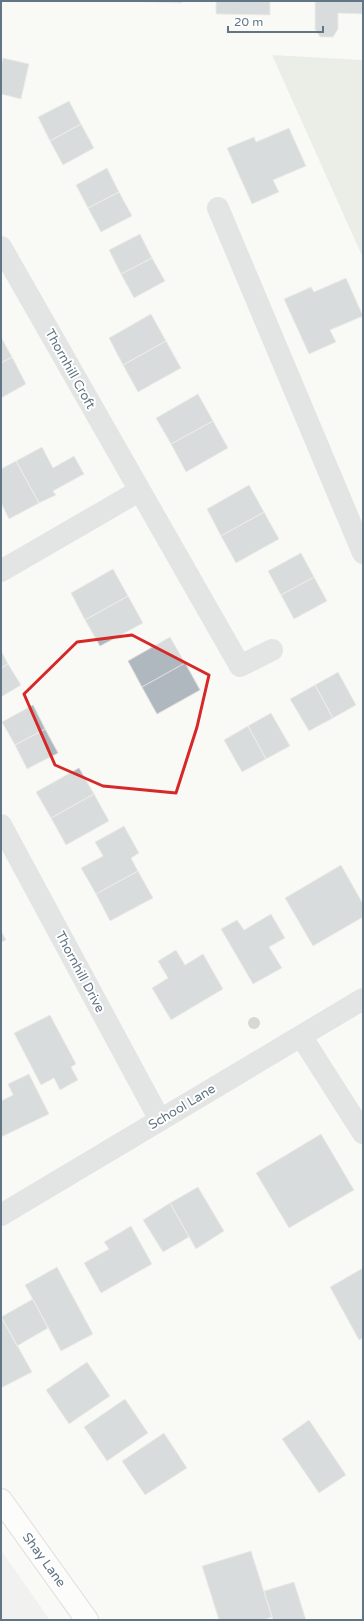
<svg xmlns="http://www.w3.org/2000/svg" width="364" height="1621" viewBox="0 0 364 1621" font-family="'Varela Round',sans-serif">
	<style>
		.built { fill: #e7e8e7 }
		.green { fill: #dae1d6 }
		.building { fill: #afb8be; stroke: #dbdad8 }
		.lines { fill: none; stroke-linecap: round; stroke-linejoin: round }
		.major-casing { stroke: #bbbfc3; stroke-width: 24 }
		.minor { stroke: #c8ccd0; stroke-width: 22 }
		.major { stroke: #fff; stroke-width: 22 }
		.tree { fill: #a8b3a4 }
		.marked { fill: none; stroke: #d62828; stroke-width: 3; stroke-linejoin: round }
		.labels { text-anchor: middle; dominant-baseline: central; stroke-width: 4; stroke-linejoin: round; paint-order: stroke }
		.street-label { font-size: 13px; fill: #617584; stroke: #fff }
	</style>
	<rect width="100%" height="100%" fill="#f9f9f6"/>
	<path class="built" d="M 1,1550 L 50,1620 L 1,1620 Z"/>
	<path class="green" d="M 272,55 L 363,60 L 363,258 Z"/>
	<path class="building" d="M 125,1 L 182,1 L 182,3 Z
		M 216,1 L 270,1 L 270,15 L 216,14 Z
		M 315,1 L 363,1 L 363,14 L 338,13 L 338,29 L 333,37 L 320,37 L 315,29 Z
		M 3,58 L 29,64 L 21,99 L 1,94 L 1,66 Z
		M 69,101 L 81,124 L 50,141 L 38,117 Z
		M 81,124 L 94,148 L 63,165 L 50,141 Z
		M 289,128 L 306,166 L 273,180 L 279,192 L 252,204 L 227,148 L 254,137 L 256,142 Z
		M 107,168 L 119,192 L 88,208 L 76,185 Z
		M 119,192 L 132,216 L 101,232 L 88,208 Z
		M 140,234 L 152,258 L 121,274 L 109,250 Z
		M 152,258 L 165,281 L 134,298 L 121,274 Z
		M 346,278 L 363,316 L 330,330 L 336,342 L 309,354 L 284,299 L 311,287 L 314,292 Z
		M 151,314 L 166,341 L 123,365 L 109,338 Z
		M 1,337 L 12,357 L 1,363 Z
		M 166,341 L 181,368 L 138,392 L 123,365 Z
		M 12,357 L 26,384 L 1,398 L 1,363 Z
		M 198,394 L 213,421 L 171,444 L 156,418 Z
		M 213,421 L 228,448 L 186,472 L 171,444 Z
		M 42,447 L 53,468 L 74,456 L 84,474 L 53,491 L 56,495 L 39,503 L 16,461 Z
		M 16,461 L 39,503 L 9,519 L 1,503 L 1,469 Z
		M 249,485 L 264,512 L 221,536 L 207,509 Z
		M 264,512 L 279,539 L 236,563 L 221,536 Z
		M 301,553 L 314,577 L 281,595 L 268,571 Z
		M 113,569 L 128,596 L 85,620 L 71,593 Z
		M 314,577 L 327,601 L 294,619 L 281,595 Z
		M 128,596 L 143,623 L 100,646 L 85,620 Z
		M 170,637 L 185,663 L 142,687 L 128,661 Z
		M 1,651 L 8,664 L 1,668 Z
		M 185,663 L 200,690 L 157,714 L 142,687 Z
		M 8,664 L 21,685 L 1,697 L 1,668 Z
		M 338,672 L 356,705 L 333,718 L 315,685 Z
		M 315,685 L 333,718 L 309,731 L 290,699 Z
		M 33,705 L 45,729 L 15,745 L 2,722 Z
		M 271,713 L 290,746 L 266,759 L 248,726 Z
		M 248,726 L 266,759 L 242,772 L 224,740 Z
		M 45,729 L 58,753 L 27,769 L 15,745 Z
		M 79,768 L 94,794 L 51,818 L 36,792 Z
		M 94,794 L 109,821 L 66,845 L 51,818 Z
		M 124,826 L 139,853 L 131,858 L 138,871 L 96,894 L 81,868 L 103,856 L 95,842 Z
		M 341,865 L 363,904 L 363,917 L 313,946 L 285,898 Z
		M 138,871 L 153,898 L 110,921 L 96,894 Z
		M 271,914 L 285,938 L 269,947 L 282,968 L 253,984 L 221,929 L 237,920 L 244,930 Z
		M 1,931 L 6,940 L 1,942 Z
		M 176,950 L 185,965 L 203,954 L 223,989 L 171,1020 L 152,988 L 168,978 L 158,961 Z
		M 50,1015 L 76,1064 L 71,1067 L 78,1080 L 60,1090 L 54,1078 L 41,1085 L 14,1033 Z
		M 29,1074 L 49,1114 L 1,1137 L 1,1101 L 13,1095 L 8,1084 Z
		M 321,1134 L 354,1190 L 289,1228 L 256,1173 Z
		M 198,1187 L 224,1231 L 196,1249 L 170,1203 Z
		M 170,1203 L 189,1237 L 163,1252 L 143,1220 Z
		M 131,1226 L 152,1264 L 101,1293 L 84,1263 L 109,1249 L 104,1242 Z
		M 57,1267 L 93,1334 L 61,1351 L 25,1285 Z
		M 363,1268 L 363,1338 L 359,1340 L 330,1287 Z
		M 33,1299 L 48,1328 L 17,1346 L 1,1317 Z
		M 1,1316 L 32,1372 L 1,1388 Z
		M 87,1362 L 110,1396 L 69,1424 L 46,1390 Z
		M 125,1399 L 148,1433 L 107,1461 L 84,1427 Z
		M 309,1420 L 346,1475 L 319,1493 L 282,1439 Z
		M 164,1433 L 187,1468 L 145,1495 L 122,1461 Z
		M 251,1551 L 272,1617 L 263,1620 L 219,1620 L 202,1566 Z
		M 294,1582 L 306,1620 L 273,1620 L 264,1591 Z"/>
	<g class="lines">
		<g class="major-casing">
			<path id="major" d="M 1,1500 L 87,1620"/>
		</g>
		<path class="minor" d="M 218,208 L 363,553
			M 1,247 L 240,666 L 272,650
			M 1,571 L 139,491
			M 1,825 L 160,1120
			M 301,1036 L 363,1133
			M 1,1215 L 363,999"/>
		<use href="#major" class="major"/>
	</g>
	<circle class="tree" cx="254" cy="1023" r="6"/>
	<path d="M0 0H364V1621H0ZM 132,635 L 209,675 L 197,727 L 176,793 L 103,786 L 55,765 L 24,694 L 77,642 Z" fill="#f9f9f6" fill-opacity=".55" fill-rule="evenodd"/>
	<path class="marked" d="M 132,635 L 209,675 L 197,727 L 176,793 L 103,786 L 55,765 L 24,694 L 77,642 Z"/>
	<g class="labels">
		<g class="street-label">
			<text transform="translate(70 369) rotate(61)">Thornhill Croft</text>
			<text transform="translate(80 972) rotate(62)">Thornhill Drive</text>
			<text transform="translate(182 1107) rotate(-31)">School Lane</text>
			<text transform="translate(44 1560) rotate(54)">Shay Lane</text>
		</g>
	</g>
	<rect width="364" height="1621" fill="none" stroke="#617584" stroke-width="4"/>
	<path d="M228 26v6h95v-6" fill="none" stroke="#617584" stroke-width="2"/>
	<text x="234" y="26" font-size="12" fill="#617584" stroke="#ffffff" stroke-width="3" paint-order="stroke">20 m</text>
</svg>
